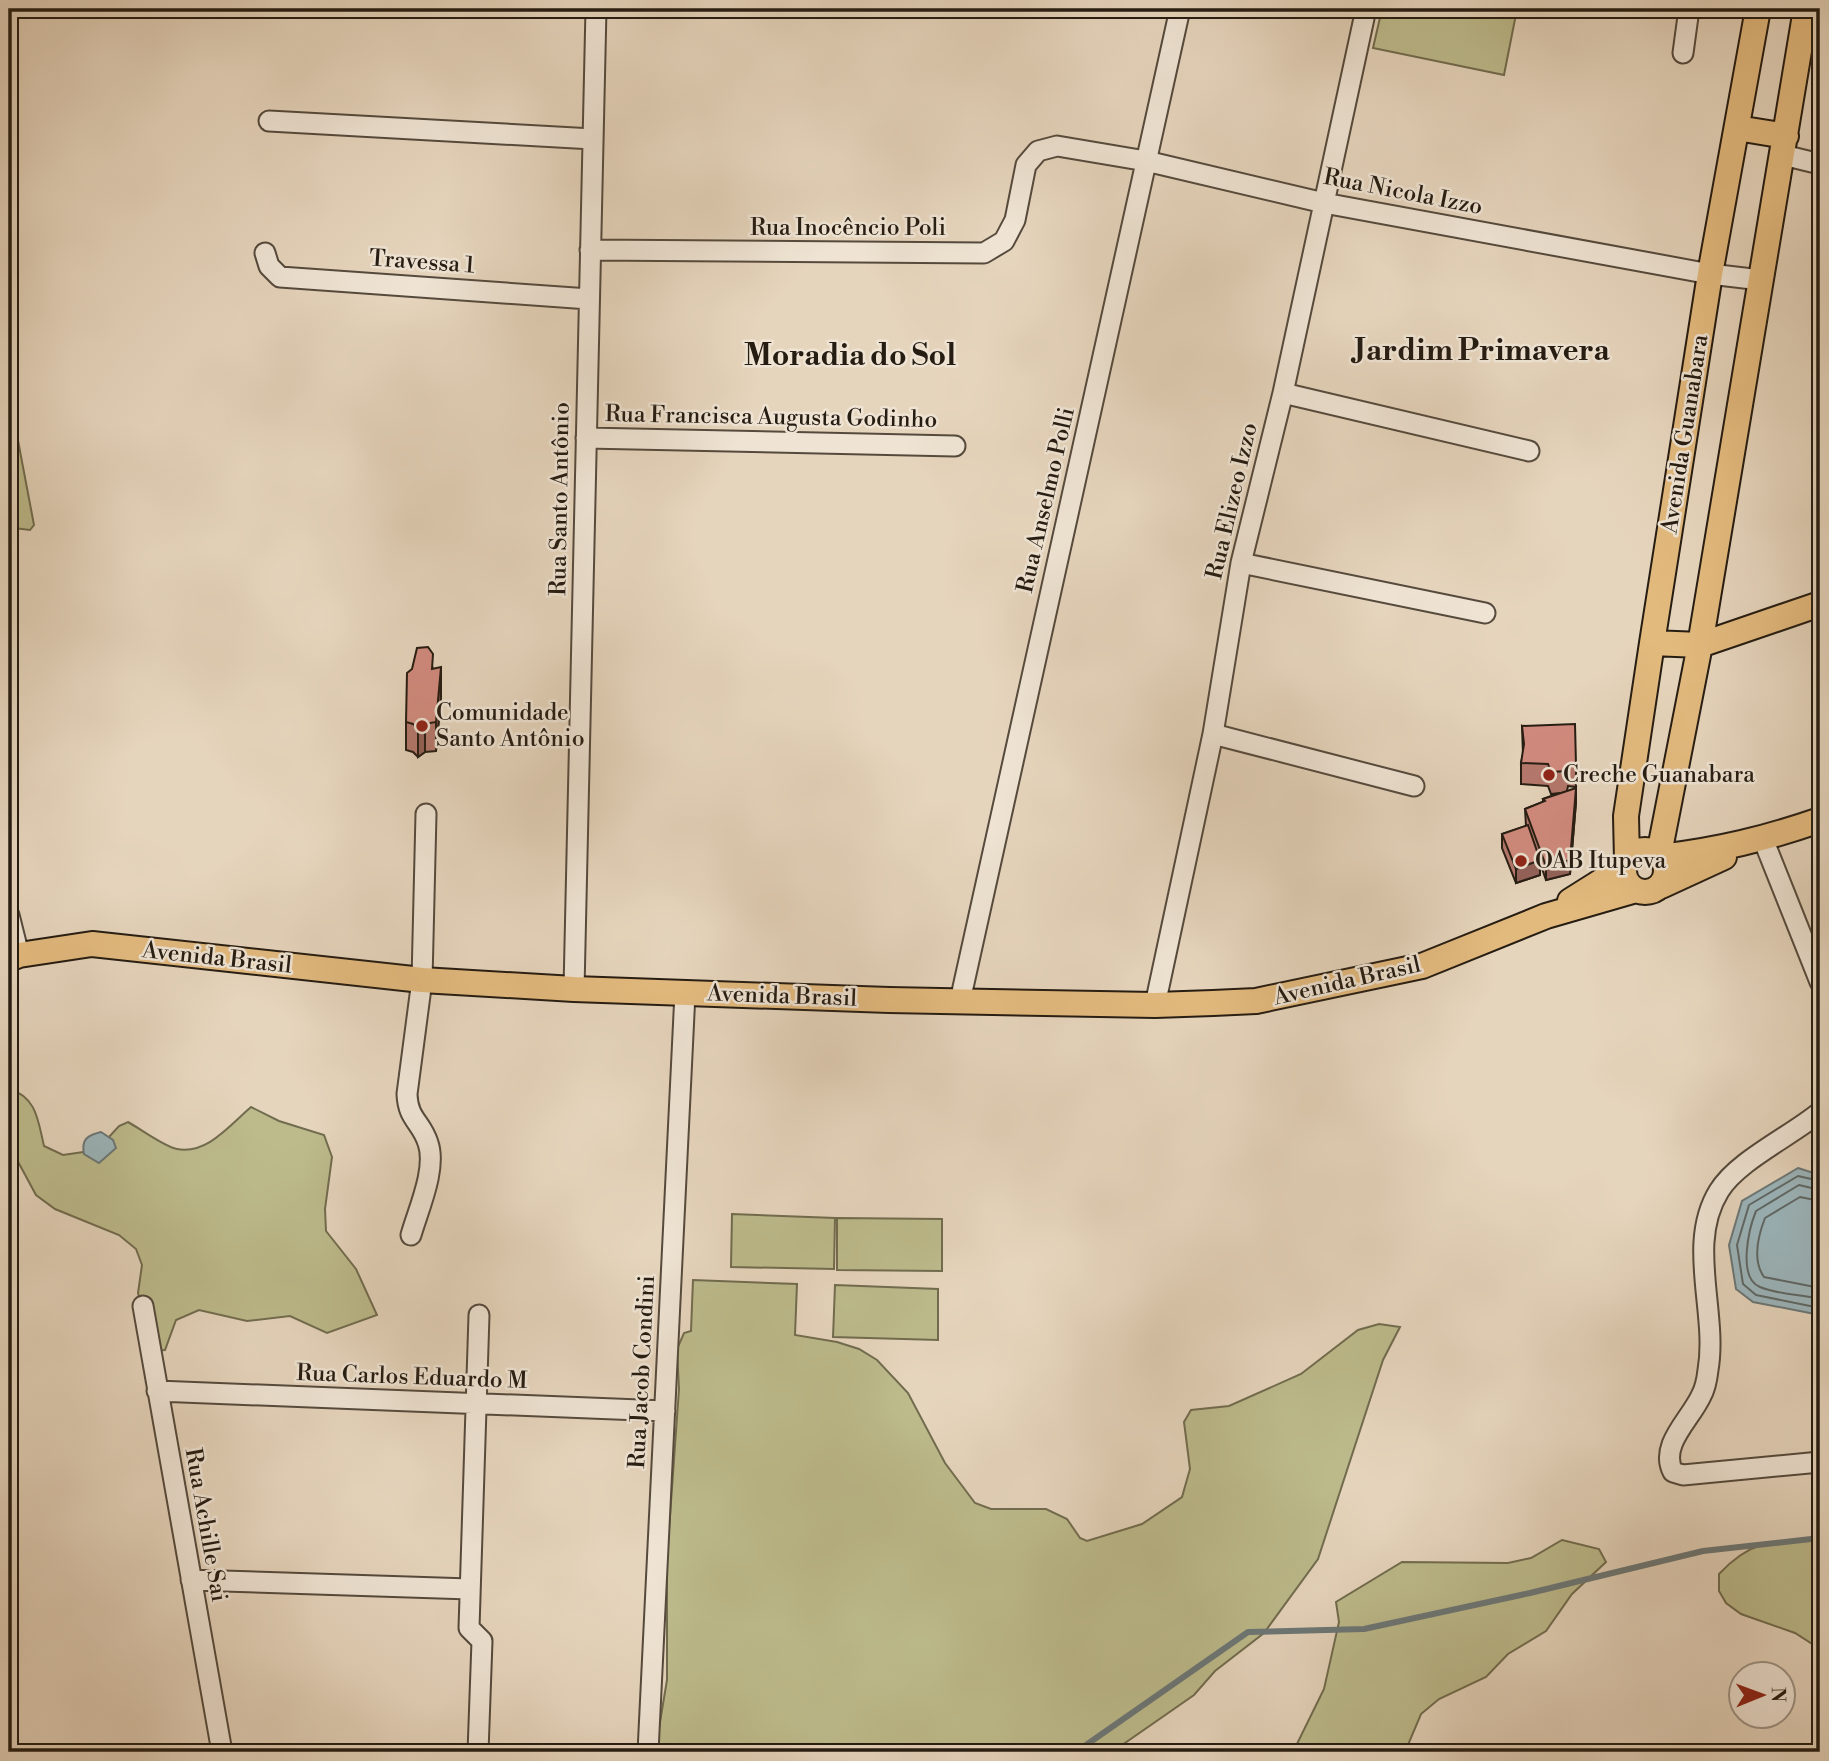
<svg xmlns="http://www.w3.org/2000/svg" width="1829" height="1761" viewBox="0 0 1829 1761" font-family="'Libre Bodoni',serif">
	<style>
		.green { fill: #bdbb8c; stroke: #716c4f; stroke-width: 2 }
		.water { fill: #9cb6bc; stroke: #6c7878; stroke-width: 2 }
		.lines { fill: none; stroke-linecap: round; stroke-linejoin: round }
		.shore { stroke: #606967; stroke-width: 2 }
		.stream { stroke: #6c7878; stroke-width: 6 }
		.minor-casing { stroke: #554a3d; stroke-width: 23 }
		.major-casing { stroke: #251c12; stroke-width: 28 }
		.minor { stroke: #efe4d4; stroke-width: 19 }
		.major { stroke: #e3ba7e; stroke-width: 24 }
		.wall { fill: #b5786d; stroke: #251c12; stroke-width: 2 }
		.shaded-wall { fill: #936159; stroke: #251c12; stroke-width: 2 }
		.building { fill: #d28b7f; stroke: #251c12; stroke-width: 2 }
		.poi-dot { fill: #8f2418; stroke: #efe4d4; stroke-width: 2.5 }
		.labels { text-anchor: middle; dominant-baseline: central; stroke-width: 5; stroke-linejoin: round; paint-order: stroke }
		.street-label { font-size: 23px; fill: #251c12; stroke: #efe4d4 }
		.poi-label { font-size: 23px; fill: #251c12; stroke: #efe4d4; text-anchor: start }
		.district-label { font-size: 30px; font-weight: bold; fill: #251c12; stroke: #efe4d4 }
	</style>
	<rect width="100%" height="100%" fill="#e6d5bd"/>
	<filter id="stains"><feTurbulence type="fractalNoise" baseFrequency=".00286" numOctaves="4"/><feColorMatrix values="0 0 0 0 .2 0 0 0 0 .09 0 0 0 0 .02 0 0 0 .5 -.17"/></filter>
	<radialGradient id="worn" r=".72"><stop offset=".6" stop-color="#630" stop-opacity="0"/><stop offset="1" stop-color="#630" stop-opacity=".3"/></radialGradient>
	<path class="green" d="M 1382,9 L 1517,9 L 1504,75 L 1373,48 Z
		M 9,393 L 34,525 L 30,530 L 14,528 L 9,522 Z
		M 9,1089 C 37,1097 38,1121 44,1146 L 63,1155 L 97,1150 L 119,1126 L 128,1122 C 141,1129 163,1146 177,1149 C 207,1155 231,1124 251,1107 L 279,1121 L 324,1135 L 332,1157 L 325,1209 L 326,1231 L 356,1269 L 377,1315 L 327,1333 L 290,1316 L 247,1321 L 199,1310 L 176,1320 L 165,1350 L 154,1351 L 138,1293 L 142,1265 L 136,1249 L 119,1235 L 55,1209 L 36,1195 L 9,1145 Z
		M 732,1214 L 835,1218 L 834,1269 L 731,1267 Z
		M 837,1218 L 942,1219 L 942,1271 L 837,1270 Z
		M 693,1280 L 797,1284 L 795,1335 L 837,1342 L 859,1349 L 877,1360 L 908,1393 L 945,1463 L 975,1503 L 991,1509 L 1046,1509 L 1067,1519 L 1080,1538 L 1087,1541 L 1142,1524 L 1182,1497 L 1190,1469 L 1184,1422 L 1191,1410 L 1229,1406 L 1301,1374 L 1358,1330 L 1379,1324 L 1400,1327 L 1383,1360 L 1318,1559 L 1264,1633 L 1215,1671 L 1194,1695 L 1112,1752 L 655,1752 L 667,1680 L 667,1558 L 679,1389 L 677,1349 L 684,1333 L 691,1331 Z
		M 835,1285 L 938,1289 L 938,1340 L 833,1337 Z
		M 1820,1533 L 1820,1649 L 1795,1633 L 1741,1614 L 1726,1603 L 1719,1591 L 1719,1574 C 1752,1539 1773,1541 1818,1539 Z
		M 1562,1540 L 1599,1549 L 1606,1562 L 1572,1594 L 1546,1631 L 1508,1654 L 1486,1677 L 1439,1699 L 1421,1714 L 1405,1752 L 1293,1752 L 1324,1689 L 1339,1622 L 1336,1602 L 1402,1562 L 1508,1563 L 1531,1558 Z"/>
	<path class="water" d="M 101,1132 L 113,1140 L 116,1148 L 99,1163 L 84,1154 C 81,1139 88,1135 101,1132 Z
		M 1798,1168 L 1820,1175 L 1820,1315 L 1753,1302 L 1736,1289 L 1729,1245 L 1742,1201 Z"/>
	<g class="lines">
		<path class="shore" d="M 1820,1181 L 1798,1176 L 1749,1205 L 1737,1245 L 1743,1284 L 1756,1295 L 1820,1308
			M 1820,1190 L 1799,1185 L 1756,1211 C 1749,1228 1737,1278 1760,1287 C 1776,1294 1803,1295 1820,1299
			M 1820,1201 L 1800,1197 L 1765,1218 C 1758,1236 1752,1260 1764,1277 L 1820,1288"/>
		<path class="stream" d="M 1076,1752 L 1248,1632 L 1364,1629 L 1530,1593 L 1703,1551 L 1820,1538"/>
		<g class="minor-casing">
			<path id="minor" d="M 1683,53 L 1689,9
				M 269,121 L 593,139
				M 1783,155 L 1820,164
				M 590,250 L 984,253 L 1004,241 L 1015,220 L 1026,165 L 1038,151 L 1057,146 L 1146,161 L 1324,203 L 1710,274 L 1761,280
				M 265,253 L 269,266 L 280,277 L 589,299
				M 1283,393 L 1529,451
				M 586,438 L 955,446
				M 1241,563 L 1485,613
				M 1213,734 L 1414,786
				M 1763,839 L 1820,982
				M 9,915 L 19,955
				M 574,989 L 596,9
				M 960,1001 L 1180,9
				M 1155,1005 L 1213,734 L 1241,563 L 1283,393 L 1366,9
				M 1820,1112 C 1791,1136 1737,1161 1719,1191 C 1686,1244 1718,1312 1708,1370 C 1707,1379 1705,1389 1701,1396 C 1690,1420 1659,1445 1673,1472 L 1683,1475 L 1820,1462
				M 411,1235 C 418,1210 437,1169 428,1143 C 421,1121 408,1120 407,1094 L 422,980 L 426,814
				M 143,1306 L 222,1752
				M 157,1391 L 665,1411
				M 191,1580 L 470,1589
				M 478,1752 L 482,1641 L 469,1628 L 479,1315
				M 648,1752 L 685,993"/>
		</g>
		<g class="major-casing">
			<path id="major" d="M 1737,128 L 1786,136
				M 1652,643 L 1700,645 L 1820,604
				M1624 871a21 21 0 1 1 42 0a21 21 0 1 1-42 0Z
				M 1659,854 L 1700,645 L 1806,9
				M 1661,857 C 1719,850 1765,839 1820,820
				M 1627,860 L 1626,816 L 1652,643 L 1710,274 L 1758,9
				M 1661,886 L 1724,857
				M 1570,901 L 1624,867
				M 9,959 L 19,955 L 92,944 L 422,980 L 574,989 L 889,1000 L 1155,1005 L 1213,1003 L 1256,1001 L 1422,966 L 1546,916 L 1636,890"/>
		</g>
		<use href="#minor" class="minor"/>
		<use href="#major" class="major"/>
	</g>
	<path class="wall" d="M 433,669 L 441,696 L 436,751 L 425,752 L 418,757 L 413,752 L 406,750 L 406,722 Z
		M 1522,726 L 1576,765 L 1576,787 L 1568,786 L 1567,791 L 1576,802 L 1570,874 L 1546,880 L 1540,863 L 1540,875 L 1516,883 L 1502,848 L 1502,834 L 1526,826 L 1525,809 L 1543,802 L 1543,799 L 1560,793 L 1551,794 L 1548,786 L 1521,784 L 1521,763 L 1523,754 Z"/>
	<path class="shaded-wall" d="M 441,667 L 441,696 L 436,751 L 436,722 Z
		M 425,724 L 425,752 L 418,757 L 418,729 Z
		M 1576,788 L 1576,802 L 1570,874 L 1546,880 L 1546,866 Z
		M 1540,860 L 1540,875 L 1516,883 L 1516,869 Z"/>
	<path class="building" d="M 428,647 L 433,654 L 432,669 L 441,667 L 436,722 L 425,724 L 418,729 L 413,724 L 406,722 L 407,673 L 412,669 L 417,648 Z
		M 1575,724 L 1576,765 L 1568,765 L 1567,771 L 1551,772 L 1548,764 L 1521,763 L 1524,744 L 1522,726 Z
		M 1576,788 L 1570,860 L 1546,866 L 1525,809 L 1545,801 L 1543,799 Z
		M 1528,825 L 1540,860 L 1516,869 L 1502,834 Z"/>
	<g class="poi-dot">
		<circle cx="422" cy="726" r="7"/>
		<circle cx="1549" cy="775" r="7"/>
		<circle cx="1521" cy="861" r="7"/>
	</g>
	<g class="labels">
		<g class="street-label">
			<text transform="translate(1403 192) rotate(11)">Rua Nicola Izzo</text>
			<text x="848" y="228">Rua Inocêncio Poli</text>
			<text transform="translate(422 262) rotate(4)">Travessa 1</text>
			<text transform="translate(771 417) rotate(1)">Rua Francisca Augusta Godinho</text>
			<text transform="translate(1685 434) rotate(-81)">Avenida Guanabara</text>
			<text transform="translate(560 499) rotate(-89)">Rua Santo Antônio</text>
			<text transform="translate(1046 500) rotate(-77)">Rua Anselmo Polli</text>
			<text transform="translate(1232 501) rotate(-77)">Rua Elizeo Izzo</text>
			<text transform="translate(217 958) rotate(6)">Avenida Brasil</text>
			<text transform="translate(1347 981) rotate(-13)">Avenida Brasil</text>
			<text transform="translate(782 996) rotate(2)">Avenida Brasil</text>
			<text transform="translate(642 1372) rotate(-87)">Rua Jacob Condini</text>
			<text transform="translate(412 1377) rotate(2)">Rua Carlos Eduardo M</text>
			<text transform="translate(206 1525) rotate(80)">Rua Achille Sai</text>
		</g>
		<g class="poi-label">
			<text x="436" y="713">Comunidade<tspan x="436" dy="26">Santo Antônio</tspan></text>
			<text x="1563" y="775">Creche Guanabara</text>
			<text x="1535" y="861">OAB Itupeva</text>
		</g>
		<g class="district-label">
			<text x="1482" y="351">Jardim Primavera</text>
			<text x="850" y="356">Moradia do Sol</text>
		</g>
	</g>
	<rect width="1829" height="1761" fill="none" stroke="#e6d5bd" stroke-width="35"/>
	<rect x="10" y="10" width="1808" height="1740" fill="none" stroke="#251c12" stroke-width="3.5"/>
	<rect x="18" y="18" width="1794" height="1726" fill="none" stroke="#251c12" stroke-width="2"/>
	<g transform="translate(1762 1695) rotate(89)"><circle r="33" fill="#efe4d4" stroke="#9e9486" stroke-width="2"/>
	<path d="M0-5L12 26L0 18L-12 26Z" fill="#8f2418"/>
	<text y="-10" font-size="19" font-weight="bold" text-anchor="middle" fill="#251c12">N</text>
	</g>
	<rect width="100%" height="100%" filter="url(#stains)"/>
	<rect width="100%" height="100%" fill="url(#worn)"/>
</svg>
